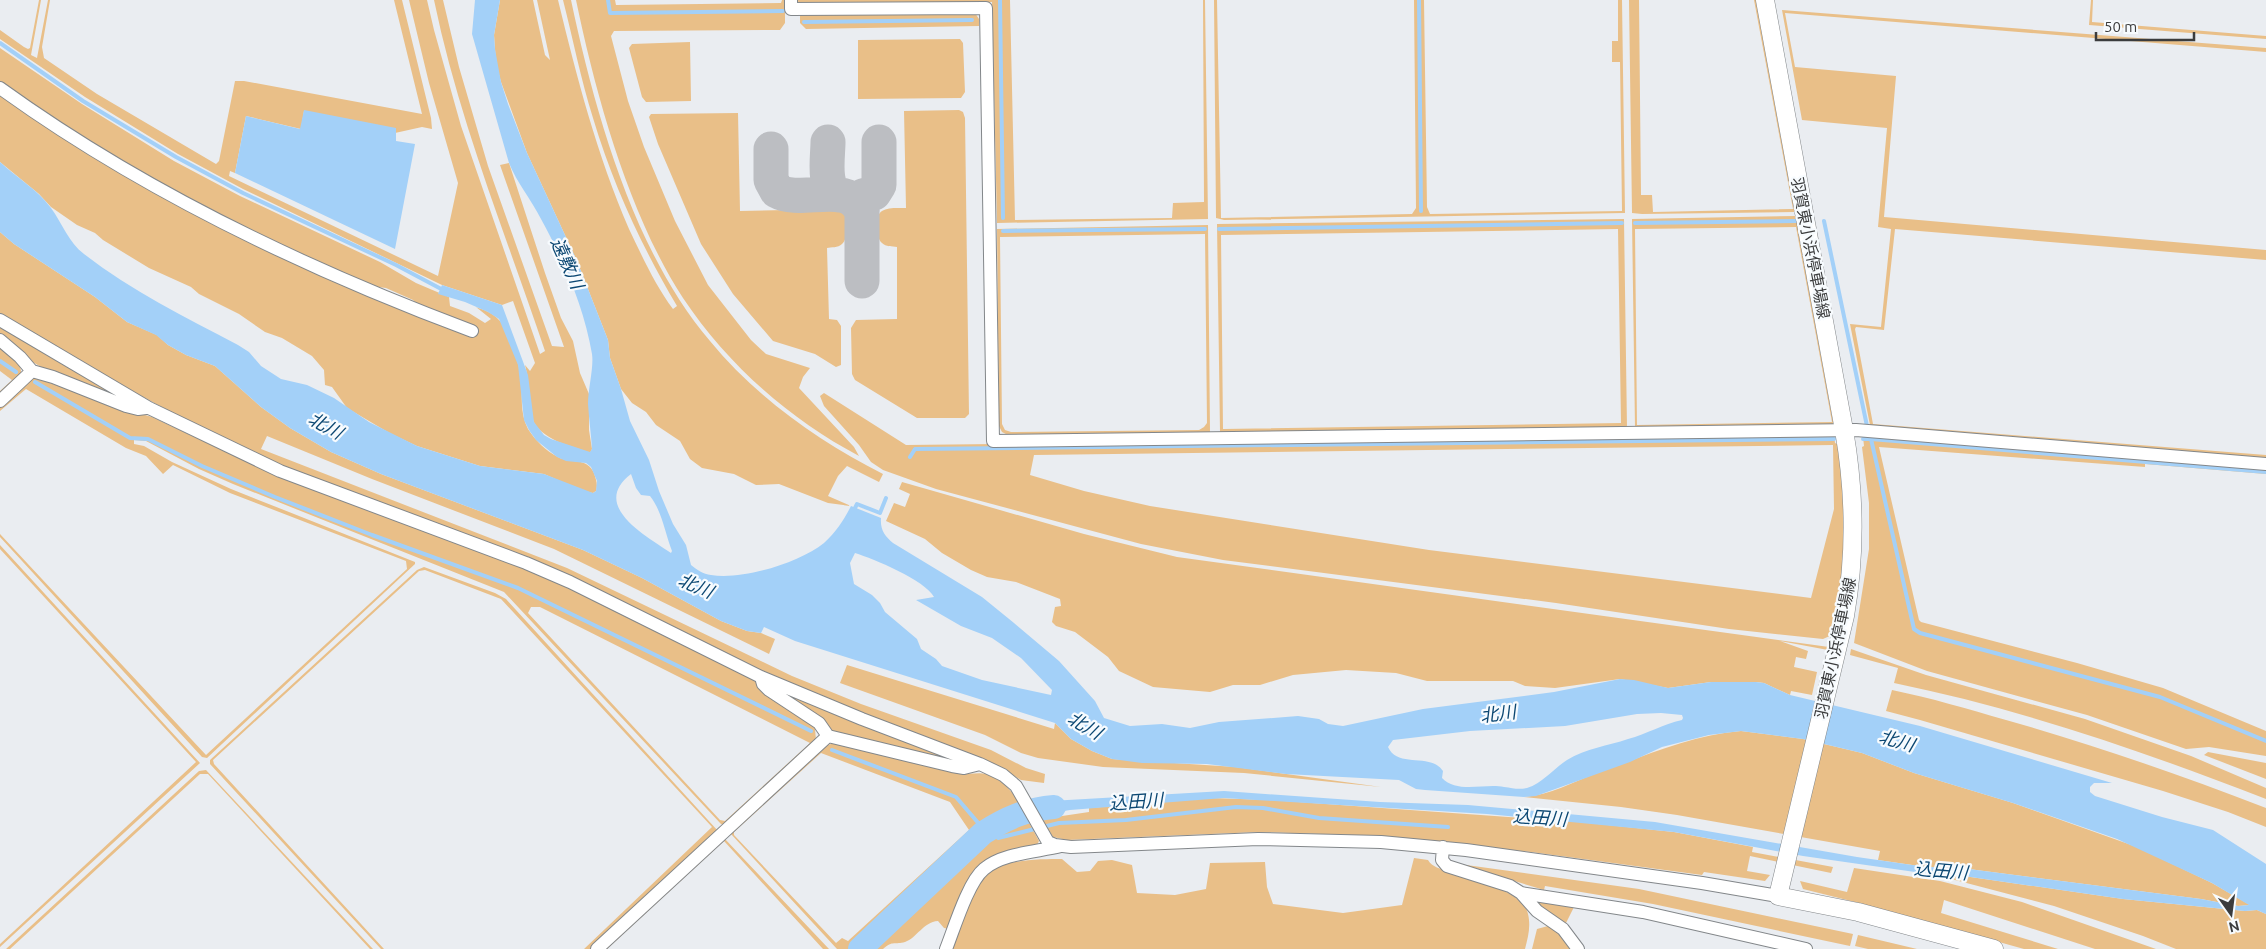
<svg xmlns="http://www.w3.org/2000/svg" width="2266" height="949" viewBox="0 0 2266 949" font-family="Ubuntu,'Noto Sans JP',sans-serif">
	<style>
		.green { fill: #e9bf88; fill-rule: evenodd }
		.water { fill: #a3d0f8; fill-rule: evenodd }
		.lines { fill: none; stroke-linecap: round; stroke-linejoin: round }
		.stream { stroke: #a3d0f8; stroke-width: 4 }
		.river { stroke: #a3d0f8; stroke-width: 24 }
		.taxiway { stroke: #bcbec2; stroke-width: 35 }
		.street-casing { stroke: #83878a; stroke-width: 14 }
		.secondary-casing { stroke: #83878a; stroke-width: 19 }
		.street { stroke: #fff; stroke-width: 12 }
		.secondary { stroke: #fff; stroke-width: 18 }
		.labels { text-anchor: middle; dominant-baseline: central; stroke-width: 4.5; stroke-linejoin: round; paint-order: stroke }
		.street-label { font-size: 16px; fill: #3b3c3d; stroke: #f7fbfe }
		.water-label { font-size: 18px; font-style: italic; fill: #0c4873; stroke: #f7fbfe }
	</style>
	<rect width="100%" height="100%" fill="#eaedf1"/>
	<path class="green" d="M 39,0 L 41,0 L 31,55 L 37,58 L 48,0 L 50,0 L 42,47 L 44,58 L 97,94 L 216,164 L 219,161 L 235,81 L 244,81 L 422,114 L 394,0 L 402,0 L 431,118 L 432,129 L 422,127 L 395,133 L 396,129 L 304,111 L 301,129 L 246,116 L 235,173 L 230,171 L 229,176 L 438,276 L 458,183 L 429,83 L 409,0 L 427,0 L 434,30 L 461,126 L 540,354 L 545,351 C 506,235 459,121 434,0 L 443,0 L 459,67 L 488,166 L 552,346 L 564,347 L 500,165 L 509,163 L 545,273 L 561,318 L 573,341 L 580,373 L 589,394 L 589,430 L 592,449 L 590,453 C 573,448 539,438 533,420 C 527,403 530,383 525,365 L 530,371 L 535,363 L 513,301 L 502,305 L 442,285 L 243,189 L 178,154 L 85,97 L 0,39 L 0,30 L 24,47 L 28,49 L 30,48 Z
		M 500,0 L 533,0 L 545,55 L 550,60 L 537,0 L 558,0 C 577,78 597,155 629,229 C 642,256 655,285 673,309 L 677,306 C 642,247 613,185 593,118 C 581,80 573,39 563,0 L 571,0 C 595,113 634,252 710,341 C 757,398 818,441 883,474 L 879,482 L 847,466 L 838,476 L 828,496 L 851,506 L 828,503 L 779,484 L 756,485 L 734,474 L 702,468 L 690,459 L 680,441 L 656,425 L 646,412 L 632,403 L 621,389 L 610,358 L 608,340 L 577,261 L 527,153 L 501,82 L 496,63 L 494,35 Z
		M 576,0 L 615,0 L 616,5 L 781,3 L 782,0 L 785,0 L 785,23 L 780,30 L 614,31 L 611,36 L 628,101 L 644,147 L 675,221 L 708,285 L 751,340 L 766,354 L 810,368 L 803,377 L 799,388 L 854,447 L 859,456 C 789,419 727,364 683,298 C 629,215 596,96 576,0 Z
		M 797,0 L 1010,0 L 1015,220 L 1172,218 L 1173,203 L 1204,202 L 1203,0 L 1205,0 L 1208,219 L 997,223 L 992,2 L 800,4 Z
		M 1214,0 L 1217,0 L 1221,218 L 1412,214 L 1416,208 L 1414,0 L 1424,0 L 1427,207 L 1430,214 L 1622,211 L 1620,62 L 1612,62 L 1612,41 L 1618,41 L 1618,0 L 1622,0 L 1625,213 L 1224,220 L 1216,218 Z
		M 1629,0 L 1639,0 L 1641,195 L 1652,195 L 1653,212 L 1793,209 L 1754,0 L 1757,0 L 1795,212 L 1642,214 L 1632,213 Z
		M 2091,0 L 2093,0 L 2092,22 L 2266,36 L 2266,39 L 2089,25 Z
		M 1782,10 L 2266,48 L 2266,52 L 1785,13 L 1795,67 L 1896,76 L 1884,217 L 2266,250 L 2266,260 L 1895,229 L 1884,330 L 1856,327 L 1855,329 L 1873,424 L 2266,455 L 2266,459 L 1870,425 L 1850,324 L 1881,327 L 1891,229 L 1878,227 L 1887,128 L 1802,120 Z
		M 975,13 L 979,19 L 979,26 L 806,29 L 800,23 L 800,15 Z
		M 960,39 L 963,43 L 965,92 L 961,98 L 858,99 L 858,40 Z
		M 690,42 L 691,101 L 646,102 L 642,97 L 629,48 L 632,44 Z
		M 0,48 L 82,104 L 174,161 L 240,196 L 380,262 L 416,283 L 449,297 L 450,306 L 469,313 L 485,323 L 491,319 L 476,307 C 484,310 493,313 499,320 C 508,329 519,364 521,376 C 523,394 519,412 528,429 C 535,440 546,451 558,457 C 571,464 587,457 594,473 C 596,480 598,484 596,491 L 593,493 L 585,492 L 544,474 L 480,466 L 417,446 L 391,434 L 347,408 L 332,387 L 325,385 L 324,370 L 312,356 L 282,338 L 265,332 L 239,314 L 199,294 L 191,287 L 149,268 L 103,240 L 95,233 L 77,225 L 51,207 L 39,194 L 0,162 L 0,91 C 144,195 306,272 472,335 L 475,330 L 425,311 L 413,300 L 386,288 L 362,285 L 323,269 L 225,222 L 45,116 L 0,84 Z
		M 959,110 L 963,112 L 965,118 L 969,414 L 965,418 L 917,418 L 855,380 L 852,374 L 851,328 L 856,320 L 897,319 L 897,247 C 892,246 886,247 882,243 C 875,237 874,216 882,211 C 888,207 899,208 906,208 L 904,111 Z
		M 738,113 L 740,211 L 837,209 C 839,210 843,212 844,213 C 849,220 848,239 842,244 C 838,248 831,247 827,248 L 829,319 L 837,320 L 841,326 L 841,365 L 836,367 L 815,354 L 773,341 L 733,294 L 701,244 L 658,144 L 649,117 L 651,114 Z
		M 1796,216 L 1834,426 L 1635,428 L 1632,219 ZM 1796,227 L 1832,422 L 1637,425 L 1635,229 Z
		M 1624,219 L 1627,428 L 1220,432 L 1217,224 ZM 1618,229 L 1621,423 L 1223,429 L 1221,235 Z
		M 1208,225 L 1210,433 L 1008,435 L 1002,432 L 999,426 L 997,229 ZM 1205,234 L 1207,423 L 1204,427 L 1199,430 L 1011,432 L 1005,430 L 1002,424 L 1000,237 Z
		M 0,232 L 14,244 L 95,297 L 127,322 L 157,335 L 168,345 L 186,355 L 215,366 L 261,407 L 290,428 L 331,452 L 381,474 L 583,550 L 642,578 L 721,621 L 747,631 L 761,633 L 775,639 L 769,654 L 554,549 L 372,479 L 267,436 L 261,449 L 567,568 L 792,676 L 861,704 L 991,750 L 1026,768 L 1045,774 L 1044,783 L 1021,780 L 1006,771 L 822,698 L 772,676 L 674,627 L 282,467 L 202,429 L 136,393 L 0,313 Z
		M 0,326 L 130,403 L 48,371 L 31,361 L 0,336 Z
		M 0,344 C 8,352 23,362 21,375 L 0,396 L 0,391 L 12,380 L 0,371 Z
		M 36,378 L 124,409 L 152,417 L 278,476 L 492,555 L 567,587 L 755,681 L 765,691 L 812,723 L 815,729 L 816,740 L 725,825 L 721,824 L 504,592 L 233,484 L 199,469 L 146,441 L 134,440 L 134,444 L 144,446 L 172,462 L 231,489 L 415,562 L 415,564 L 207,758 L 202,757 L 0,537 L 0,534 L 206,755 L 407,569 L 406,561 L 230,493 L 173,465 L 163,474 L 146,456 L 126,448 L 26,389 L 0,411 L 0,407 L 32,379 ZM 531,607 L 540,607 L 810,743 L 725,821 L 720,820 L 528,613 Z
		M 824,393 L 906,445 L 1834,435 L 1835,443 L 1839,445 C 1849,509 1846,571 1832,635 L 1823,639 L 1729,629 L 1556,603 L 1223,560 L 1141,544 L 936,489 L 883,470 L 871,462 L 859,445 L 824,406 L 820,396 ZM 1833,445 L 1834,509 L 1811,598 L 1429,550 L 1264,524 L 1150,506 L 1084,491 L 1030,475 L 1034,455 Z
		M 1863,437 L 2266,468 L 2266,474 L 2145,464 L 2145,467 L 1879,447 L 1919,620 L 1921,622 L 2077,663 L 2163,688 L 2266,731 L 2266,756 L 2209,747 L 2186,749 L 2087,715 L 1927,671 L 1854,643 L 1869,549 L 1869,503 L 1862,447 L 1864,446 Z
		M 902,482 L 1084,534 L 1177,557 L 1829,647 L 1828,650 L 1780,641 L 1808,651 L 1806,659 L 1796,657 L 1794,667 L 1817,672 L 1812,695 L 1791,691 L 1790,695 L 1764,683 L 1756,682 L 1711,682 L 1668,688 L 1620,679 L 1555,688 L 1525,686 L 1513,681 L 1427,681 L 1396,673 L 1346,670 L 1293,675 L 1260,685 L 1233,685 L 1210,692 L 1153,687 L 1119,671 L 1108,657 L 1075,632 L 1056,626 L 1052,622 L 1055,607 L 1061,606 L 1060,599 L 1016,582 L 987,577 L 971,570 L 942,553 L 925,539 L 886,521 L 894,503 L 905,507 L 910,494 L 899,489 Z
		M 0,545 L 200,763 L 0,947 L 0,944 L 196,762 L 0,549 Z
		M 424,567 L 495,593 L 506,599 L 718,831 L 590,949 L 584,949 L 712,827 L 501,599 L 425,570 L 419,571 L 213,760 L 214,764 L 384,949 L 381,949 L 210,764 L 210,760 L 417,570 Z
		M 1851,649 L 1926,675 L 2085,719 L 2191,756 L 2266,788 L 2266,799 C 2145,752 2021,709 1894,683 L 1898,668 L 1850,655 Z
		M 847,665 L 1054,729 L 1055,723 L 1071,739 L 1092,751 L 1112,759 L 1236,767 L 1381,787 L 1244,773 L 1103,767 L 1038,758 L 1021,753 L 985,735 L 840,683 Z
		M 769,686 L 812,705 L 960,762 L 832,732 Z
		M 1892,690 C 1931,698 1968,709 2006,720 C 2095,745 2180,775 2266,808 L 2266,827 L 2228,812 L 2163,791 L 1920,720 L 1886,711 Z
		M 1741,731 L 1803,739 L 1862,753 L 1914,773 L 2013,803 L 2137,847 L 2212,883 L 2250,905 L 2238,906 L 2201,899 L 1961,868 L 1926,867 L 1878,860 L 1880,851 L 1677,815 L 1621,807 L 1524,797 C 1550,795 1573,782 1597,773 C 1645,756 1691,735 1741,731 Z
		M 834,743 L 962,773 C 970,775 978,772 986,774 C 1000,777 1013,792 1019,803 L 986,822 L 849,949 L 837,949 L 731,834 L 816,753 L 828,745 ZM 821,753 L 950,802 L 969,830 L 848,941 L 842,938 L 836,943 L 734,835 L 734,832 Z
		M 2208,752 L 2266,763 L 2266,779 L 2204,755 Z
		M 206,770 L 373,949 L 370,949 L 208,774 L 200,774 L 10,949 L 6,949 L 199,771 Z
		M 1211,798 L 1270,800 L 1579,822 L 1674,832 L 1753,847 L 1752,852 L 1833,867 L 1831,873 L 1750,856 L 1747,871 L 1770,875 L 1765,881 L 1704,872 L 1702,875 L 1531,852 L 1382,836 L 1259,832 L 1067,840 L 1053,837 L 1042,819 L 1089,812 L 1089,808 Z
		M 1027,819 L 1039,841 L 1037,845 L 986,861 L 949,929 L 944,928 L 938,921 C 923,922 917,938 905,942 C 895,945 893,940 883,949 L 871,949 L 980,846 L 1008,826 Z
		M 725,839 L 829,949 L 823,949 L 724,841 L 607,949 L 604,949 Z
		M 1414,858 L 1428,860 C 1432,867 1441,869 1448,871 C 1469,878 1523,890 1528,914 C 1531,927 1528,937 1525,949 L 951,949 C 959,931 972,889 984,876 C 1001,859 1040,859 1062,859 L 1077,872 L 1090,871 L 1098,861 L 1112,860 L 1132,865 L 1137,893 L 1175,895 L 1206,889 L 1210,863 L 1265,862 L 1267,887 L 1273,904 L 1343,913 L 1402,905 Z
		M 1459,864 L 1639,889 L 1853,934 L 1850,946 L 1653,904 L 1545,886 L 1544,890 Z
		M 1854,868 L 1940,881 L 2022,902 L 2156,949 L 2095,949 L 1944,900 L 1941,913 L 2058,949 L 2024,949 L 1863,904 L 1803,889 L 1800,881 L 1847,892 Z
		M 1950,874 L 2123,899 L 2245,911 L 2257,910 L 2266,914 L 2266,949 L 2176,949 L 2143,936 L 2054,906 L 1936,875 Z
		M 1535,901 L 1574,907 L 1565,925 Z
		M 1548,926 L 1558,931 L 1570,949 L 1532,949 L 1537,929 Z
		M 1858,935 L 1917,949 L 1868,949 L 1855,946 Z"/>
	<path class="water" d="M 475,0 L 500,0 L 494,35 L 495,49 L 501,82 L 508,104 L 527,153 L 577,261 L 608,340 L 610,358 L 621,389 L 630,421 L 649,460 L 659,491 L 673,524 L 686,545 L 691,565 C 697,570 703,574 711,575 C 743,580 799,563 824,543 C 836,532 844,520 851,506 L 881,518 C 880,530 885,536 893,543 L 982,597 L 1014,623 L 1059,661 L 1095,701 L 1104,718 L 1130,726 L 1162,724 L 1190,728 L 1219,722 L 1298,716 L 1319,719 L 1328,724 L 1343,726 L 1423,709 L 1554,692 L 1620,679 L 1634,680 L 1668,688 L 1711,682 L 1756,682 L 1764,683 L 1790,695 L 1920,726 L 2112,783 L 2094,783 L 2090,787 L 2090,792 L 2095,796 L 2162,817 L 2213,830 L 2266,864 L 2266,914 L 2257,910 L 2245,911 L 2123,899 L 1950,874 L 1936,875 L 1803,856 L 1674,832 L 1487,814 L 1224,798 L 1070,810 L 1040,815 L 1033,802 L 1224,791 L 1380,802 L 1468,805 L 1655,822 L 1857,857 L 1926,867 L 1961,868 L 2201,899 L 2238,906 L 2249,905 L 2212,883 L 2117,839 L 2013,803 L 1914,773 L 1862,753 L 1803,739 L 1741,731 L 1709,735 L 1662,747 L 1630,762 L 1536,796 L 1524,797 L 1425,790 L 1416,789 L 1399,780 L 1286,774 L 1207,764 L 1142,763 L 1112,759 L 1092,751 L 1071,739 L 1055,723 L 795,641 L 764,627 L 761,633 L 747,631 L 721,621 L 642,578 L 583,550 L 381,474 L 331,452 L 290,428 L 261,407 L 215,366 L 186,355 L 168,345 L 156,335 L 127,322 L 95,297 L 14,244 L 0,232 L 0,162 C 17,178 37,189 51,208 C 62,223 69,243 84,254 C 132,291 185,317 238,345 L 249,352 L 261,366 L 281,379 L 307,385 L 334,398 L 369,422 L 417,446 L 480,466 L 544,474 L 593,493 L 596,491 L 597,481 L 591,467 L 586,463 L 566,461 L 557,457 L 536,440 L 529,430 L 524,420 L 518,365 L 499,319 L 488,312 L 465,302 L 438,294 L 442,285 L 502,305 L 528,375 L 534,422 L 544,435 L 551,439 L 590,452 L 592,449 C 591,434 589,419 588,404 C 588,389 594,367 592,354 C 584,307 564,261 541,219 C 531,199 517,183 509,163 L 472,34 ZM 631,474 L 636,488 L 641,495 L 650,496 C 662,511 665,533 672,551 L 671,553 C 648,537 589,506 631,474 ZM 855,553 C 874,559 925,580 934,597 L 916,600 L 961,626 L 992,638 L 1021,658 L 1052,690 L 1051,695 L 982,680 L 942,666 L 936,659 L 921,649 L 917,639 L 885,612 L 880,603 L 872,595 L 854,584 L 850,563 ZM 1661,713 L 1682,715 L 1683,718 L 1682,720 C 1663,724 1647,734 1628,739 C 1608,746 1586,748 1567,760 C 1553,769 1543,783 1527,788 C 1518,790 1513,788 1504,787 C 1485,783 1457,794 1442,778 L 1443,771 C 1430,752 1398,769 1388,747 L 1393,740 L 1470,731 L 1565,726 L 1637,714 Z
		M 304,110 L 396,128 L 396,141 L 415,144 L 395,249 L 235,173 L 246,116 L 300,129 Z"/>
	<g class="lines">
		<path class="stream" d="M 608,0 L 610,13 L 783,11
			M 1000,0 L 1003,218
			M 1419,0 L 1421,211
			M 804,22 L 972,20
			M 0,43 L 83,101 L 176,157 L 243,193 L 396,265 L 445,291
			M 1824,221 L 1867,426
			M 1635,223 L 1796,221
			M 1219,229 L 1622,223
			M 1003,231 L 1205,229
			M 0,361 L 16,372
			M 35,382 L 130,438 L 148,439 L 202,466 L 275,497 L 372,535 L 518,588 L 811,731
			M 1863,439 L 1871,439 L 1914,629 L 1920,633 L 2160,697 L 2266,741
			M 1871,439 L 2266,472
			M 910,457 L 915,449 L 1834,439
			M 855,508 L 857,504 L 880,513 L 886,498
			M 832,750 L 956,797 L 980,825 L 998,838 L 1059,823 L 1126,820 L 1236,807 L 1263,808 L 1319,818 L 1448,827"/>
		<path class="river" d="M 860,949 L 983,833 C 1006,818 1027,809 1054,807"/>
		<path class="taxiway" d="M 828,142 C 828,157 822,189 839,195
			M 771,149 L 771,180 L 777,191 C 802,205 851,178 862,213 L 862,281
			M 862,213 L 863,196 L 874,193 L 879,185 L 879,142"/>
		<g class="street-casing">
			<path id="street" d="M 791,0 L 791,9 L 986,8 L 993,441 L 1856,430 L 2266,464
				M 0,88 C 144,192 306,269 472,331
				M 0,320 L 149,408 L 280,471 L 526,563 L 570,582 L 761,677 L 862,719 L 980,764 L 1003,775 L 1016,786 L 1048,842 L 1055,845 L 1071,847 L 1258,839 L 1381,842 L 1466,850 L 1702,883 L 1778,896
				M 0,340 L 20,357 L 32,371 L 53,377 L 126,406 L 138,409 L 146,408
				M 0,401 L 32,371
				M 761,677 L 763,684 L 769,690 L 819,723 L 828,736 L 952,766 L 964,768 L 980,764
				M 1443,847 L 1442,860 L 1447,866 L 1510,886 L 1521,893 L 1537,911 L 1563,929 L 1578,949
				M 1521,893 L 1643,912 L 1806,949
				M 597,949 L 828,736
				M 946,949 C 954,929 968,882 984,869 C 1003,853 1037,852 1061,846"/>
		</g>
		<g class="secondary-casing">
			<path id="secondary" d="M 1765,0 L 1844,430 C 1855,493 1856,553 1845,616 L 1778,896 L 1858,912 L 1994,949"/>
		</g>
		<use href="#street" class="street"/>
		<use href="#secondary" class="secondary"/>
	</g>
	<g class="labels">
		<g class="street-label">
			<text transform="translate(1811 248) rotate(79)">羽賀東小浜停車場線</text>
			<text transform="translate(1835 648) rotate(-78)">羽賀東小浜停車場線</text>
		</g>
		<g class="water-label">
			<text transform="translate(568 263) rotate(66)">遠敷川</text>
			<text transform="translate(326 425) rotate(29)">北川</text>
			<text transform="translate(696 585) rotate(23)">北川</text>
			<text transform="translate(1498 713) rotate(-7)">北川</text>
			<text transform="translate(1085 725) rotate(30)">北川</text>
			<text transform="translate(1897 740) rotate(16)">北川</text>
			<text transform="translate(1136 801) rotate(-4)">込田川</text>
			<text transform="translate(1540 817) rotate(4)">込田川</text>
			<text transform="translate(1941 870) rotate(5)">込田川</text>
		</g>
	</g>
	<g transform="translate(2231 914) rotate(166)" stroke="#f7fbfe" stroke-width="4" paint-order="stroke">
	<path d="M0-4L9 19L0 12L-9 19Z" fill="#3b3c3d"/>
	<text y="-8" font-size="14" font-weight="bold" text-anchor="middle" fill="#3b3c3d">N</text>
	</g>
	<path d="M2096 32v8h98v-8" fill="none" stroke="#3b3c3d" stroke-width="2.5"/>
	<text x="2104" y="32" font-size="15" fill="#3b3c3d" stroke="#f7fbfe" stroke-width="4" paint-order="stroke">50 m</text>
</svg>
